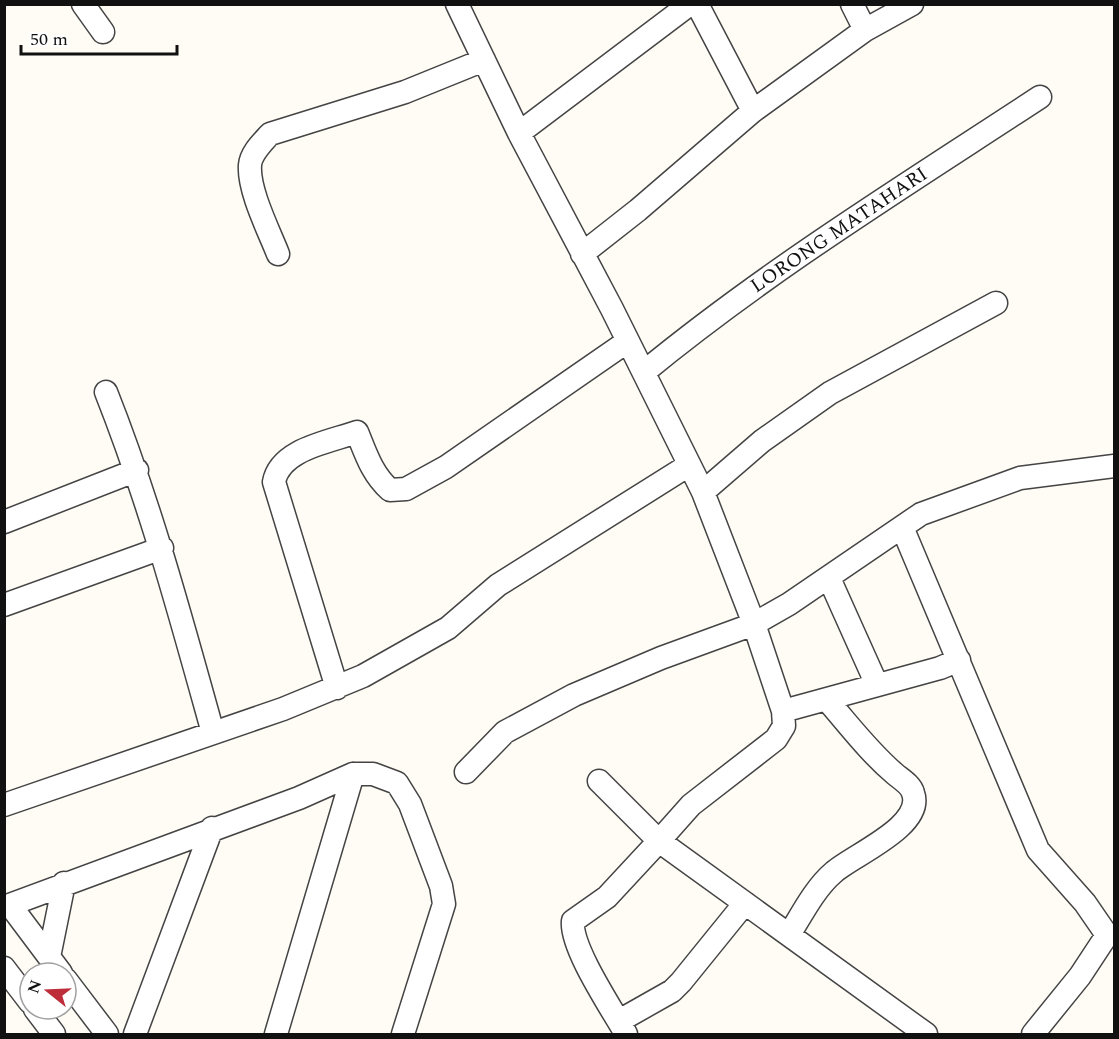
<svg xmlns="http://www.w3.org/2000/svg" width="1119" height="1039" viewBox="0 0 1119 1039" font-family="Spectral,serif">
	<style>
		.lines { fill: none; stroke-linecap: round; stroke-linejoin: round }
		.minor-casing { stroke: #444; stroke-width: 25 }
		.minor { stroke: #fff; stroke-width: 22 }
		.labels { text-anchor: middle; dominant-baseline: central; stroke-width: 6; stroke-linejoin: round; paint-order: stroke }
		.street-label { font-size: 20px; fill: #111; stroke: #fff }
	</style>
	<rect width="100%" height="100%" fill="#fffcf5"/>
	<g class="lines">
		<g class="minor-casing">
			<path id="minor" d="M 83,4 L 103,32
				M 457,4 L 519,133 L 612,309 L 703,492 L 754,624 L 783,711 L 784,726 L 776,739 L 691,805 L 659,841 L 926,1034
				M 697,4 L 753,111
				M 852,4 L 865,30 L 912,4
				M 519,133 L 690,4
				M 278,254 C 269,231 248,190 250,165 C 251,153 262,143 270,134 L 405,92 L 484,60
				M 582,254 L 638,210 L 753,111 L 865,30
				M 644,372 C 768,270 906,185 1040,97
				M 106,392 C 150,503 181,618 213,733
				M 703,492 L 762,441 L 830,393 L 996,303
				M 4,522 L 137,470
				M 902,527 L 1038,850 L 1085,903 L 1107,935 L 1080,976 L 1033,1034
				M 829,578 L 877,685
				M 4,605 L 162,548
				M 337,688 L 274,482 C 280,449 329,442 357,432 C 366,454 372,474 390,490 L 406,489 L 446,467 L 628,341
				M 783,711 L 940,668 L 959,660
				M 466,772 L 505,732 L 574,695 L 661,658 L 754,624 L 789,604 L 921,514 L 1020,478 L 1114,466
				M 599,781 L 659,841 L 607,897 L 573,921 C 570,947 612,1009 626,1034
				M 4,805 L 283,709 L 363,676 L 448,628 L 498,585 L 689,465
				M 10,905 L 61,973
				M 4,907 L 299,798 L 353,774 L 373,774 L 397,783 L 410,804 L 441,886 L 444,904 L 403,1034
				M 789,935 C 802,914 815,888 834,872 C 853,855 925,826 913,793 C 911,785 901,779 895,774 C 869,752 849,725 827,700
				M 49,957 L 64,883
				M 4,968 L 30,1002
				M 66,980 L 107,1034
				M 35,1009 L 54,1034
				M 619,1021 L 672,991 L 681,982 L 745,903
				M 135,1034 L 212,828
				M 276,1034 L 353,774"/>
		</g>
		<use href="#minor" class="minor"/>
	</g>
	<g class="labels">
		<g class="street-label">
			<text transform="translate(839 230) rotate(-34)">LORONG MATAHARI</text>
		</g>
	</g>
	<rect width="1119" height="1039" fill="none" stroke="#111111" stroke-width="12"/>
	<g transform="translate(48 991) rotate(288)"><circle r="28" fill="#ffffff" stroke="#a0a0a0" stroke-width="1.5"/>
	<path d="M0-4.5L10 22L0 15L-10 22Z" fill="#bd2d3a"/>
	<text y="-9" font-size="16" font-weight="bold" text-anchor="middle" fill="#111111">N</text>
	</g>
	<path d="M21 45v9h156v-9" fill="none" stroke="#111111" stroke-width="3"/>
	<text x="30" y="45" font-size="18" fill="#111111" stroke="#ffffff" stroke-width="4.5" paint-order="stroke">50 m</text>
</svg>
